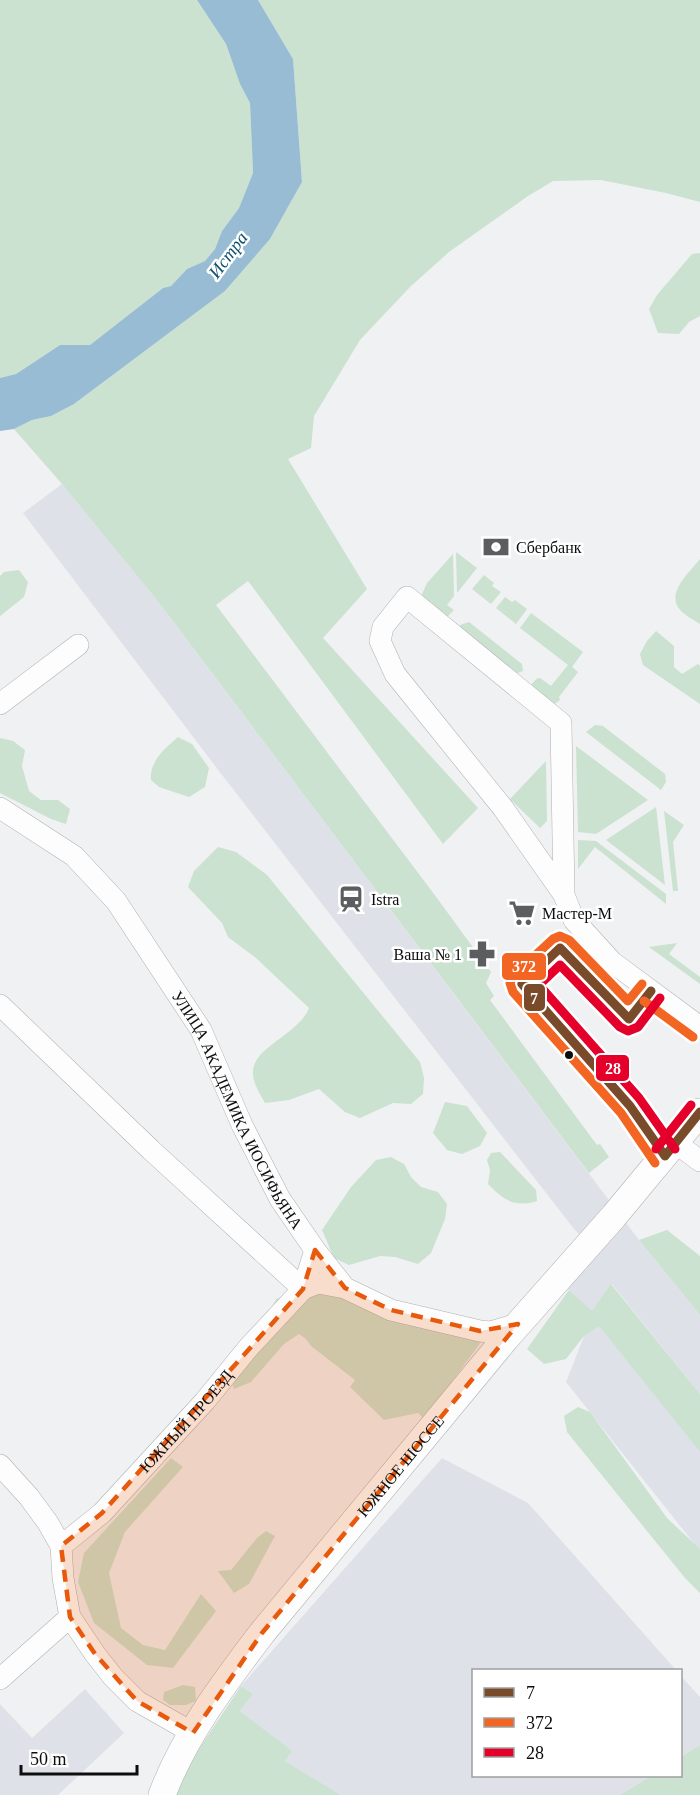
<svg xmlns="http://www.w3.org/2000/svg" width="700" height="1795" viewBox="0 0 700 1795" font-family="Georgia,serif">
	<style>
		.built { fill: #dee2e8 }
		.green { fill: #cae2cf }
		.water { fill: #97bcd3 }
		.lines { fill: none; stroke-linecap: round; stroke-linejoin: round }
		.minor-casing { stroke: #afb0b2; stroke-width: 22 }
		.major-casing { stroke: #afb0b2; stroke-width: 28 }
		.minor { stroke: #fdfdfd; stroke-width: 21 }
		.major { stroke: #fdfdfd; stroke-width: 27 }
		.bus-1-casing { stroke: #fff; stroke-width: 14 }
		.bus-2-casing { stroke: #fff; stroke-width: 14 }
		.bus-3-casing { stroke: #fff; stroke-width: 14 }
		.bus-1 { stroke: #7a4b2a; stroke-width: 9 }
		.bus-2 { stroke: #f26522; stroke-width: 9 }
		.bus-3 { stroke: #e4002b; stroke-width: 9 }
		.marked { fill: #e8590c; fill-opacity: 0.2; stroke: #e8590c; stroke-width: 4.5; stroke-dasharray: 12 8; stroke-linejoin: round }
		.bus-dot { fill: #0c0d0d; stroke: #fff; stroke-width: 2 }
		.labels { text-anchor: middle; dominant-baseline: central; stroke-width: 5; stroke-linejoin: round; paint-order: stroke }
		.poi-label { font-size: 16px; fill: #0c0d0d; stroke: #fff; text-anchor: start }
		.street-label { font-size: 16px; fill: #0c0d0d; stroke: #fff }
		.water-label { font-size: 18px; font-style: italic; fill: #0c4f6f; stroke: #fff }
		.line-badge { stroke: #fff; stroke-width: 2 }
		.badge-label { font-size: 16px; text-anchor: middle; font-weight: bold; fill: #fff }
	</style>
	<rect width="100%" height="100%" fill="#f0f1f3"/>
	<path class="built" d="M 62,484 L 160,604 L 639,1240 L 700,1315 L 700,1394 L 612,1284 L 592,1312 L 565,1286 L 594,1251 L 574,1229 L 222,775 L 23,513 Z
		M 599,1325 L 700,1452 L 700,1551 L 566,1382 L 584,1336 Z
		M 442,1458 L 528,1503 L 676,1670 L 474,1670 L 474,1776 L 651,1776 L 620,1795 L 341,1795 L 285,1761 L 291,1751 L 240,1711 L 253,1694 L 241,1686 Z
		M 680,1675 L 700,1697 L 700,1745 L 681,1757 Z
		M 85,1689 L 124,1733 L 58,1795 L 0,1795 L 0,1704 L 32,1738 Z"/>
	<path class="green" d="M 0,0 L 197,0 L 226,44 L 240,84 L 250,103 L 253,173 L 239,208 L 222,231 L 215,249 L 205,261 L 187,269 L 171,286 L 163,288 L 90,345 L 60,345 L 16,374 L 0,378 Z
		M 258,0 L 700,0 L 700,202 L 666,193 L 601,180 L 553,181 L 528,196 L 449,252 L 410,287 L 360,340 L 314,416 L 311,448 L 288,459 L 367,589 L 323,638 L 478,808 L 443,844 L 248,581 L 216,605 L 431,890 L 491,972 L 486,983 L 494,996 L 490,1000 L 597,1145 L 600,1144 L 609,1157 L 589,1173 L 160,604 L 62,484 L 14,429 L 32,420 L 51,416 L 74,404 L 225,291 L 270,239 L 302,182 L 293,59 Z
		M 700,253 L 700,316 L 689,322 L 679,334 L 658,333 L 649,309 L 657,295 L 692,254 Z
		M 456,552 L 477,568 L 457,593 Z
		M 453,554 L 454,596 L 447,605 L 454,610 L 445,619 L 425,603 L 422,594 L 427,583 Z
		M 700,559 L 700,624 C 694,620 686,616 681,611 C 664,594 690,572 700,559 Z
		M 19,570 L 28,582 L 24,597 L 0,616 L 0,576 L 4,572 Z
		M 484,575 L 494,583 L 492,586 L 501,592 L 491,604 L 472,589 Z
		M 505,597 L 512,602 L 515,600 L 527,609 L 516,624 L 496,608 Z
		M 531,613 L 583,652 L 572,667 L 578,672 L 559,697 L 560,700 L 553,705 L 531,685 L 536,679 L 540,678 L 551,686 L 568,665 L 520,628 Z
		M 469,622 L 522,664 L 523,671 L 513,675 L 461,632 L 460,625 Z
		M 656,631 L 674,646 L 674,667 L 682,674 L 698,664 L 700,666 L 700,704 L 643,665 L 640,654 L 647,641 Z
		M 595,725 L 603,726 L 665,774 L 666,782 L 661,790 L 586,732 Z
		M 178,737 L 192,744 L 209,768 L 205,787 L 189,797 L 159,787 L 151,780 C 149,762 165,748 178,737 Z
		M 0,738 L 13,741 L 25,750 L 22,766 L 29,791 L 41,800 L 58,800 L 70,809 L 66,824 L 51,819 L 0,793 Z
		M 576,746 L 648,800 L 596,834 L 578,832 Z
		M 546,761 L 547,821 L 540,828 L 510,799 Z
		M 656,807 L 665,885 L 606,840 Z
		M 664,811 L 684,825 L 673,842 L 678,891 L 673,891 Z
		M 578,840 L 596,841 L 666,894 L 666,904 L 595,847 L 578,869 Z
		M 218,847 L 236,852 L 267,875 L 420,1062 L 424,1078 L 423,1094 L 411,1104 L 393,1103 L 360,1118 L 345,1112 L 319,1089 L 289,1100 L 265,1103 C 260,1094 252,1082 253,1071 C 254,1047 299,1034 309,1008 L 256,958 L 228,937 L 222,923 L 188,887 L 194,871 Z
		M 677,943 L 669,954 L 700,977 L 700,984 L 649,947 Z
		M 445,1102 L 467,1106 L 487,1133 L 480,1146 L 462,1154 L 447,1150 L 433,1133 Z
		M 500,1152 L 536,1190 L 537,1201 C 514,1208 504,1200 488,1184 L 490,1170 L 487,1160 L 491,1153 Z
		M 391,1157 L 404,1164 L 411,1177 L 421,1187 L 438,1192 L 447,1204 L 445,1219 L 431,1253 L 418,1264 L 395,1257 L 380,1256 L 349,1265 L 334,1258 L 322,1230 L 351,1187 L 376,1160 Z
		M 667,1230 L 700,1256 L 700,1315 L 639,1240 Z
		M 322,1281 L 482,1341 L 424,1419 L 418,1413 L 384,1420 L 350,1387 L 355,1380 L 311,1346 L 306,1339 L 299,1334 L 284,1344 L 251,1382 L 234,1389 L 229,1374 L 269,1314 L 276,1299 Z
		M 611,1284 L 700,1394 L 700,1452 L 599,1326 L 584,1336 L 566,1359 L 544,1364 L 527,1349 L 569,1290 L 592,1311 Z
		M 578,1407 L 590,1412 L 667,1518 L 700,1549 L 700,1593 L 685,1578 L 567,1432 L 564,1416 Z
		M 171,1458 L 183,1467 L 125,1532 L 109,1573 L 121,1628 L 143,1645 L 165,1650 L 201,1594 L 216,1611 L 173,1668 L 147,1665 L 94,1623 L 78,1582 L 84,1553 Z
		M 266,1531 L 275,1536 L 249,1584 L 234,1593 L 218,1571 L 231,1570 L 257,1538 Z
		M 183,1685 L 195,1687 L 196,1701 L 186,1705 L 170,1705 L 163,1700 L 164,1692 Z
		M 241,1686 L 253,1694 L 240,1711 L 292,1751 L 285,1761 L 341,1795 L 176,1795 L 178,1780 Z
		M 700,1745 L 700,1795 L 620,1795 L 651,1776 L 680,1776 L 681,1757 Z"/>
	<path class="water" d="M 197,0 L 258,0 L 293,59 L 302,182 L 270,239 L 225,291 L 74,404 L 51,416 L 32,420 L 14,429 L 0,431 L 0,378 L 16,374 L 60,345 L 90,345 L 163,288 L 171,286 L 187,269 L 205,261 L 215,249 L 222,231 L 239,208 L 253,173 L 250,103 L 240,84 L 226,44 Z"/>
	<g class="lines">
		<g class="minor-casing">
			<g id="minor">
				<path d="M 0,704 L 78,645"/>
				<path id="s1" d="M 0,808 L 74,856 L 116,901 L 201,1030 L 242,1125 L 280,1199 L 315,1250 L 345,1288 L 391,1310 L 480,1331 L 490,1332 L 518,1324"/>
				<path d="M 564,895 L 503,808 L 395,674 L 380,641 L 383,627 L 407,597 L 561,723 L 564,895 L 574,920 L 612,962 L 700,1027"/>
				<path d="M 0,1005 L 151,1150 L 303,1289 L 318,1283 L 345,1288"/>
				<path d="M 676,1143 L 700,1161"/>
				<path d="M 0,1465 L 29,1497 L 48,1523 L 61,1546 L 63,1578 L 70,1617 L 95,1654 L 113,1677 L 137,1701 L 193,1733"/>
				<path id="s2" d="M 61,1546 L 102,1513 L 205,1401 L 249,1347 L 303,1289 L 315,1250"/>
				<path d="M 0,1679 L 70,1617"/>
			</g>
		</g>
		<g class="major-casing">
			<g id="major">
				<path id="s3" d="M 162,1795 C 184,1736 224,1683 262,1633 L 506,1338 L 614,1216 L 700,1112"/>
			</g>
		</g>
		<use href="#minor" class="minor"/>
		<use href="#major" class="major"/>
		<g class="bus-1-casing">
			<path id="bus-1" d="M 651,991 L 629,1019 L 560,948 L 522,984 L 630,1106 L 665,1156
				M 665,1156 L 700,1112"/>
		</g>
		<g class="bus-2-casing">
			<path id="bus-2" d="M 642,984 L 628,1001 L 569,940 L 560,936 L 553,939 L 513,976 L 510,983 L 513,992 L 621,1113 L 655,1163
				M 644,1001 L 693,1037"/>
		</g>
		<g class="bus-3-casing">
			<path id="bus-3" d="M 660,998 L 638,1027 L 628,1031 L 620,1027 L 560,965 L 539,985 L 639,1098 L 675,1149
				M 656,1149 L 691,1105"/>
		</g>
		<use href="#bus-1" class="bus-1"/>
		<use href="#bus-2" class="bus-2"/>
		<use href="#bus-3" class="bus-3"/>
	</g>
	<path class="marked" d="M 315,1250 L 345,1288 L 391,1310 L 480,1331 L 518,1324 L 262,1633 L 193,1733 L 137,1701 L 95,1654 L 70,1617 L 61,1546 L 102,1513 L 303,1289 Z"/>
	<defs>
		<g id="bank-bare" transform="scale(2.07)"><path d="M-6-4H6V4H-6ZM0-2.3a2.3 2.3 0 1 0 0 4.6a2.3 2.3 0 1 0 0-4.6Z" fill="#5c5d5e" stroke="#fff" stroke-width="2.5" paint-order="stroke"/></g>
		<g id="station-bare" transform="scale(2.07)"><path d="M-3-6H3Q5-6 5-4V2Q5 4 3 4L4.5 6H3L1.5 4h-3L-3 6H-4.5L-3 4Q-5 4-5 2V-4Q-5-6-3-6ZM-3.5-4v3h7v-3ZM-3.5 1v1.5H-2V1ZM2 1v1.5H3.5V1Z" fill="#5c5d5e" stroke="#fff" stroke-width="2.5" paint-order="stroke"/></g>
		<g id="supermarket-bare" transform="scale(2.07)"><path d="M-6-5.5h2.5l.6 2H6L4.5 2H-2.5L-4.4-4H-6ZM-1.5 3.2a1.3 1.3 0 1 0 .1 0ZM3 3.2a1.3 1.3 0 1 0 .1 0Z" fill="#5c5d5e" stroke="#fff" stroke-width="2.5" paint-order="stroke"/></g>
		<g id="pharmacy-bare" transform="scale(2.07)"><path d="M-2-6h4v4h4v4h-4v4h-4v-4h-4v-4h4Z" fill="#5c5d5e" stroke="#fff" stroke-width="2.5" paint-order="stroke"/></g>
	</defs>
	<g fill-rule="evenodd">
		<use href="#bank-bare" x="496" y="547"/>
		<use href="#station-bare" x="351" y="899"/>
		<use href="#supermarket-bare" x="522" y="913"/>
		<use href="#pharmacy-bare" x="482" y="954"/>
	</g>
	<circle class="bus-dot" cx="569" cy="1055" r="5"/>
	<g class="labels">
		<g class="poi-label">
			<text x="516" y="547">Сбербанк</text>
			<text x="371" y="899">Istra</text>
			<text x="542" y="913">Мастер-М</text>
			<text x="462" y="954" text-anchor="end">Ваша № 1</text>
		</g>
		<g class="street-label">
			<text stroke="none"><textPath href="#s1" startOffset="392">УЛИЦА АКАДЕМИКА ИОСИФЬЯНА</textPath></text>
			<text stroke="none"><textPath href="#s2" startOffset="177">ЮЖНЫЙ ПРОЕЗД</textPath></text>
			<text stroke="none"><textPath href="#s3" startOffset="408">ЮЖНОЕ ШОССЕ</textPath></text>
		</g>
		<g class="water-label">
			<text transform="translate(228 255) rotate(-53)">Истра</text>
		</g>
	</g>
	<g class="line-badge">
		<rect x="501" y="952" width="46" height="29" rx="6" fill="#f26522"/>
		<rect x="523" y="983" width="23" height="29" rx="6" fill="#7a4b2a"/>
		<rect x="595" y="1054" width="35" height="28" rx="6" fill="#e4002b"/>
	</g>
	<g class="badge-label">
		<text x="524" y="972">372</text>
		<text x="534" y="1004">7</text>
		<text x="613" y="1074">28</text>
	</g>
	<rect x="472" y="1669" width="210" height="108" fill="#ffffff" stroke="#9e9e9e" stroke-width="1.5"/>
	<rect x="484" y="1688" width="30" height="9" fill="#7a4b2a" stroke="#9e9e9e" stroke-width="1.5"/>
	<text x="526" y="1699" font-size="18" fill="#0c0d0d">7</text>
	<rect x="484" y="1718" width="30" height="9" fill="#f26522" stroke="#9e9e9e" stroke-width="1.5"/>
	<text x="526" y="1729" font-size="18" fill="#0c0d0d">372</text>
	<rect x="484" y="1748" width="30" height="9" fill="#e4002b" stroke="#9e9e9e" stroke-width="1.5"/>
	<text x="526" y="1759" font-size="18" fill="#0c0d0d">28</text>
	<path d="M21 1765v9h116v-9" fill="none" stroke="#0c0d0d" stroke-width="3"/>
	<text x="30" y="1765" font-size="18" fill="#0c0d0d" stroke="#ffffff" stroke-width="4.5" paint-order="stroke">50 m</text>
</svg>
